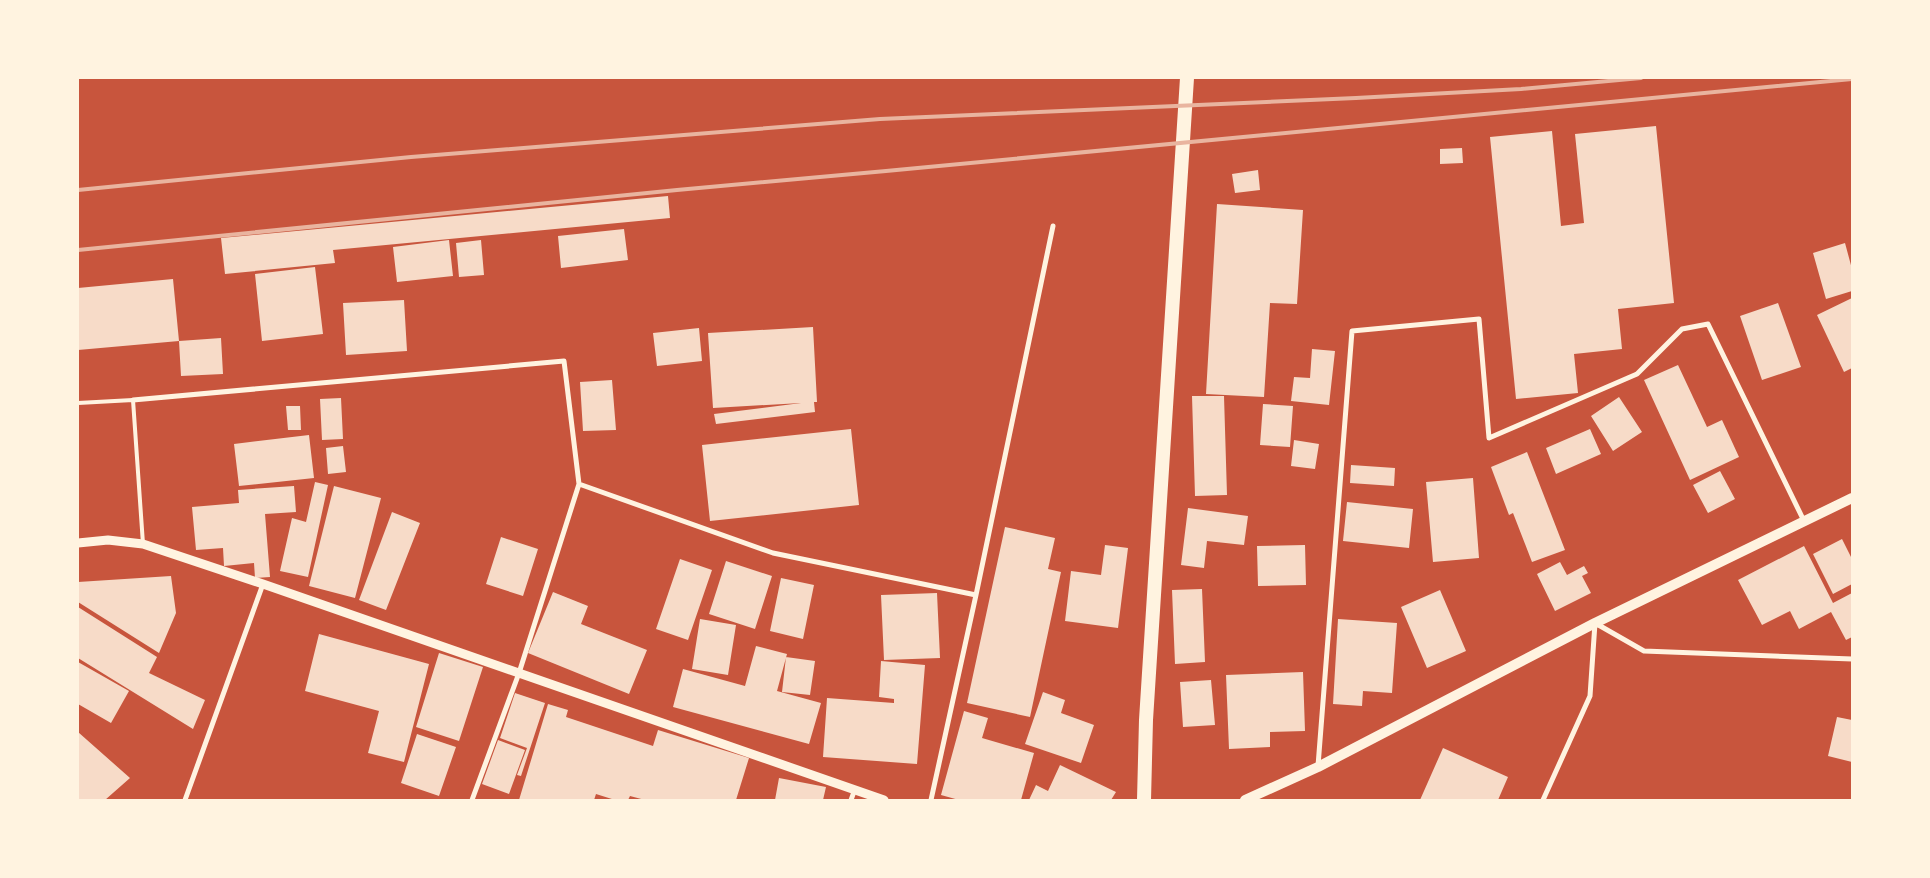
<svg xmlns="http://www.w3.org/2000/svg" width="1930" height="878" viewBox="0 0 1930 878" font-family="Cabin,sans-serif">
	<style>
		.building { fill: #f7dbc8 }
		.lines { fill: none; stroke-linecap: round; stroke-linejoin: round }
		.service { stroke: #fff3e0; stroke-width: 4 }
		.minor { stroke: #fff3e0; stroke-width: 5 }
		.tertiary { stroke: #fff3e0; stroke-width: 9 }
		.secondary { stroke: #fff3e0; stroke-width: 10 }
		.trunk { stroke: #fff3e0; stroke-width: 14 }
		.rail { stroke: #e9b49f; stroke-width: 4 }
	</style>
	<rect width="100%" height="100%" fill="#c8553d"/>
	<path class="building" d="M 1656,126 L 1674,303 L 1618,309 L 1622,349 L 1574,354 L 1578,393 L 1516,399 L 1490,137 L 1552,131 L 1561,226 L 1584,223 L 1575,134 Z
		M 1462,148 L 1463,163 L 1440,164 L 1440,149 Z
		M 1258,170 L 1260,190 L 1235,193 L 1232,174 Z
		M 668,196 L 670,218 L 333,250 L 335,263 L 225,274 L 221,238 Z
		M 1217,204 L 1303,210 L 1297,304 L 1270,303 L 1264,397 L 1206,394 Z
		M 624,229 L 628,260 L 561,268 L 558,236 Z
		M 449,240 L 453,276 L 397,282 L 393,247 Z
		M 481,240 L 484,275 L 459,277 L 456,243 Z
		M 1845,243 L 1852,269 L 1852,291 L 1826,299 L 1813,253 Z
		M 315,267 L 323,334 L 262,341 L 255,274 Z
		M 173,279 L 179,341 L 221,338 L 223,374 L 181,376 L 179,341 L 78,350 L 78,288 Z
		M 1852,298 L 1852,368 L 1844,372 L 1817,315 Z
		M 404,300 L 407,351 L 346,355 L 343,303 Z
		M 1778,303 L 1801,367 L 1762,380 L 1740,316 Z
		M 813,327 L 817,402 L 814,402 L 815,412 L 716,424 L 714,414 L 801,403 L 713,408 L 708,333 Z
		M 699,328 L 702,361 L 657,366 L 653,333 Z
		M 1312,349 L 1335,351 L 1329,405 L 1291,401 L 1294,377 L 1310,378 Z
		M 1678,365 L 1707,427 L 1722,420 L 1739,457 L 1690,480 L 1644,380 Z
		M 612,380 L 616,430 L 583,431 L 580,382 Z
		M 1192,396 L 1224,396 L 1227,495 L 1195,496 Z
		M 1619,397 L 1642,432 L 1613,451 L 1591,416 Z
		M 341,398 L 343,439 L 322,440 L 320,399 Z
		M 1263,404 L 1293,406 L 1290,447 L 1260,445 Z
		M 286,406 L 300,406 L 301,430 L 288,430 Z
		M 851,429 L 859,505 L 710,521 L 702,445 Z
		M 1590,429 L 1601,454 L 1556,474 L 1546,448 Z
		M 309,435 L 314,478 L 239,486 L 234,444 Z
		M 1294,440 L 1319,444 L 1315,469 L 1291,466 Z
		M 343,446 L 346,472 L 328,474 L 326,448 Z
		M 1527,452 L 1565,550 L 1532,562 L 1513,513 L 1509,515 L 1491,467 Z
		M 1351,465 L 1395,468 L 1394,486 L 1350,483 Z
		M 1720,471 L 1735,499 L 1708,513 L 1693,485 Z
		M 1473,478 L 1479,558 L 1433,562 L 1426,482 Z
		M 315,482 L 328,485 L 308,577 L 280,571 L 292,518 L 306,522 Z
		M 294,486 L 296,512 L 265,514 L 270,577 L 255,578 L 254,563 L 224,566 L 223,548 L 196,550 L 192,507 L 239,503 L 238,490 Z
		M 334,486 L 381,498 L 355,598 L 309,586 Z
		M 1347,502 L 1413,509 L 1409,548 L 1343,541 Z
		M 1188,508 L 1248,516 L 1244,545 L 1207,541 L 1204,568 L 1181,565 Z
		M 392,512 L 420,523 L 386,610 L 359,600 Z
		M 1005,527 L 1055,538 L 1048,569 L 1061,572 L 1030,717 L 967,703 Z
		M 501,537 L 538,549 L 523,596 L 486,584 Z
		M 1842,539 L 1852,559 L 1852,584 L 1833,594 L 1813,554 Z
		M 1105,545 L 1128,548 L 1118,628 L 1065,621 L 1071,571 L 1101,575 Z
		M 1305,545 L 1306,585 L 1258,586 L 1257,546 Z
		M 1804,546 L 1833,603 L 1852,593 L 1852,637 L 1846,640 L 1831,612 L 1799,629 L 1790,611 L 1762,625 L 1738,580 Z
		M 680,559 L 712,570 L 688,640 L 656,629 Z
		M 726,561 L 772,576 L 755,629 L 709,614 Z
		M 1560,562 L 1567,575 L 1584,566 L 1588,573 L 1582,576 L 1591,593 L 1555,611 L 1537,574 Z
		M 171,576 L 176,613 L 159,653 L 78,602 L 78,582 Z
		M 781,578 L 814,585 L 803,639 L 770,631 Z
		M 1202,589 L 1205,662 L 1175,664 L 1172,590 Z
		M 1440,590 L 1466,651 L 1427,668 L 1401,607 Z
		M 553,592 L 588,606 L 581,624 L 647,650 L 629,694 L 528,653 Z
		M 937,593 L 940,658 L 884,660 L 881,595 Z
		M 78,607 L 157,657 L 149,673 L 205,700 L 193,729 L 78,658 Z
		M 700,619 L 736,625 L 728,675 L 692,669 Z
		M 1338,619 L 1397,623 L 1392,693 L 1363,691 L 1362,706 L 1333,704 Z
		M 319,634 L 429,664 L 404,762 L 368,753 L 379,711 L 305,691 Z
		M 756,646 L 787,654 L 777,691 L 821,703 L 809,744 L 673,707 L 683,669 L 745,686 Z
		M 439,653 L 483,667 L 459,741 L 416,727 Z
		M 786,657 L 815,661 L 810,695 L 782,692 Z
		M 881,661 L 925,665 L 917,764 L 823,757 L 827,698 L 894,703 L 894,699 L 879,697 Z
		M 78,662 L 129,691 L 111,723 L 78,704 Z
		M 1303,672 L 1305,731 L 1270,732 L 1270,747 L 1229,749 L 1226,675 Z
		M 1211,680 L 1215,725 L 1183,727 L 1180,682 Z
		M 1043,692 L 1065,700 L 1061,713 L 1094,725 L 1081,763 L 1025,744 Z
		M 515,693 L 545,703 L 521,776 L 517,775 L 527,748 L 500,738 Z
		M 548,704 L 568,710 L 566,717 L 653,746 L 658,730 L 749,758 L 736,800 L 645,800 L 630,796 L 628,800 L 615,800 L 596,794 L 594,800 L 519,800 Z
		M 964,711 L 988,718 L 982,738 L 1034,753 L 1021,800 L 959,800 L 941,795 Z
		M 1837,717 L 1852,720 L 1852,762 L 1828,756 Z
		M 78,732 L 130,778 L 105,800 L 78,800 Z
		M 417,734 L 456,747 L 439,796 L 401,783 Z
		M 498,740 L 525,750 L 509,794 L 482,784 Z
		M 1443,748 L 1508,777 L 1498,800 L 1420,800 Z
		M 1060,765 L 1116,792 L 1111,800 L 1029,800 L 1036,785 L 1048,791 Z
		M 779,778 L 826,787 L 823,800 L 775,800 Z"/>
	<g class="lines">
		<path class="service" d="M 78,403 L 133,400 L 143,544"/>
		<path class="minor" d="M 133,400 L 564,361 L 579,484 L 519,673 L 472,800
			M 579,484 L 773,553 L 976,595
			M 1318,766 L 1352,331 L 1479,319 L 1489,438 L 1637,374 L 1682,329 L 1708,324 L 1804,521
			M 185,800 L 263,584
			M 851,800 L 855,789
			M 931,800 L 976,595 L 1053,226
			M 1543,800 L 1590,696 L 1595,623 L 1644,651 L 1852,659"/>
		<path class="tertiary" d="M 78,543 L 108,540 L 143,544 L 263,584 L 884,800"/>
		<path class="secondary" d="M 1245,800 L 1318,767 L 1595,623 L 1852,498"/>
		<path class="trunk" d="M 1144,800 L 1146,720 L 1187,78"/>
		<path class="rail" d="M 78,190 L 411,157 L 880,119 L 1356,98 L 1521,89 L 1641,78
			M 78,250 L 677,190 L 886,171 L 1852,79"/>
	</g>
	<rect width="1930" height="878" fill="none" stroke="#fff3e0" stroke-width="158"/>
</svg>
